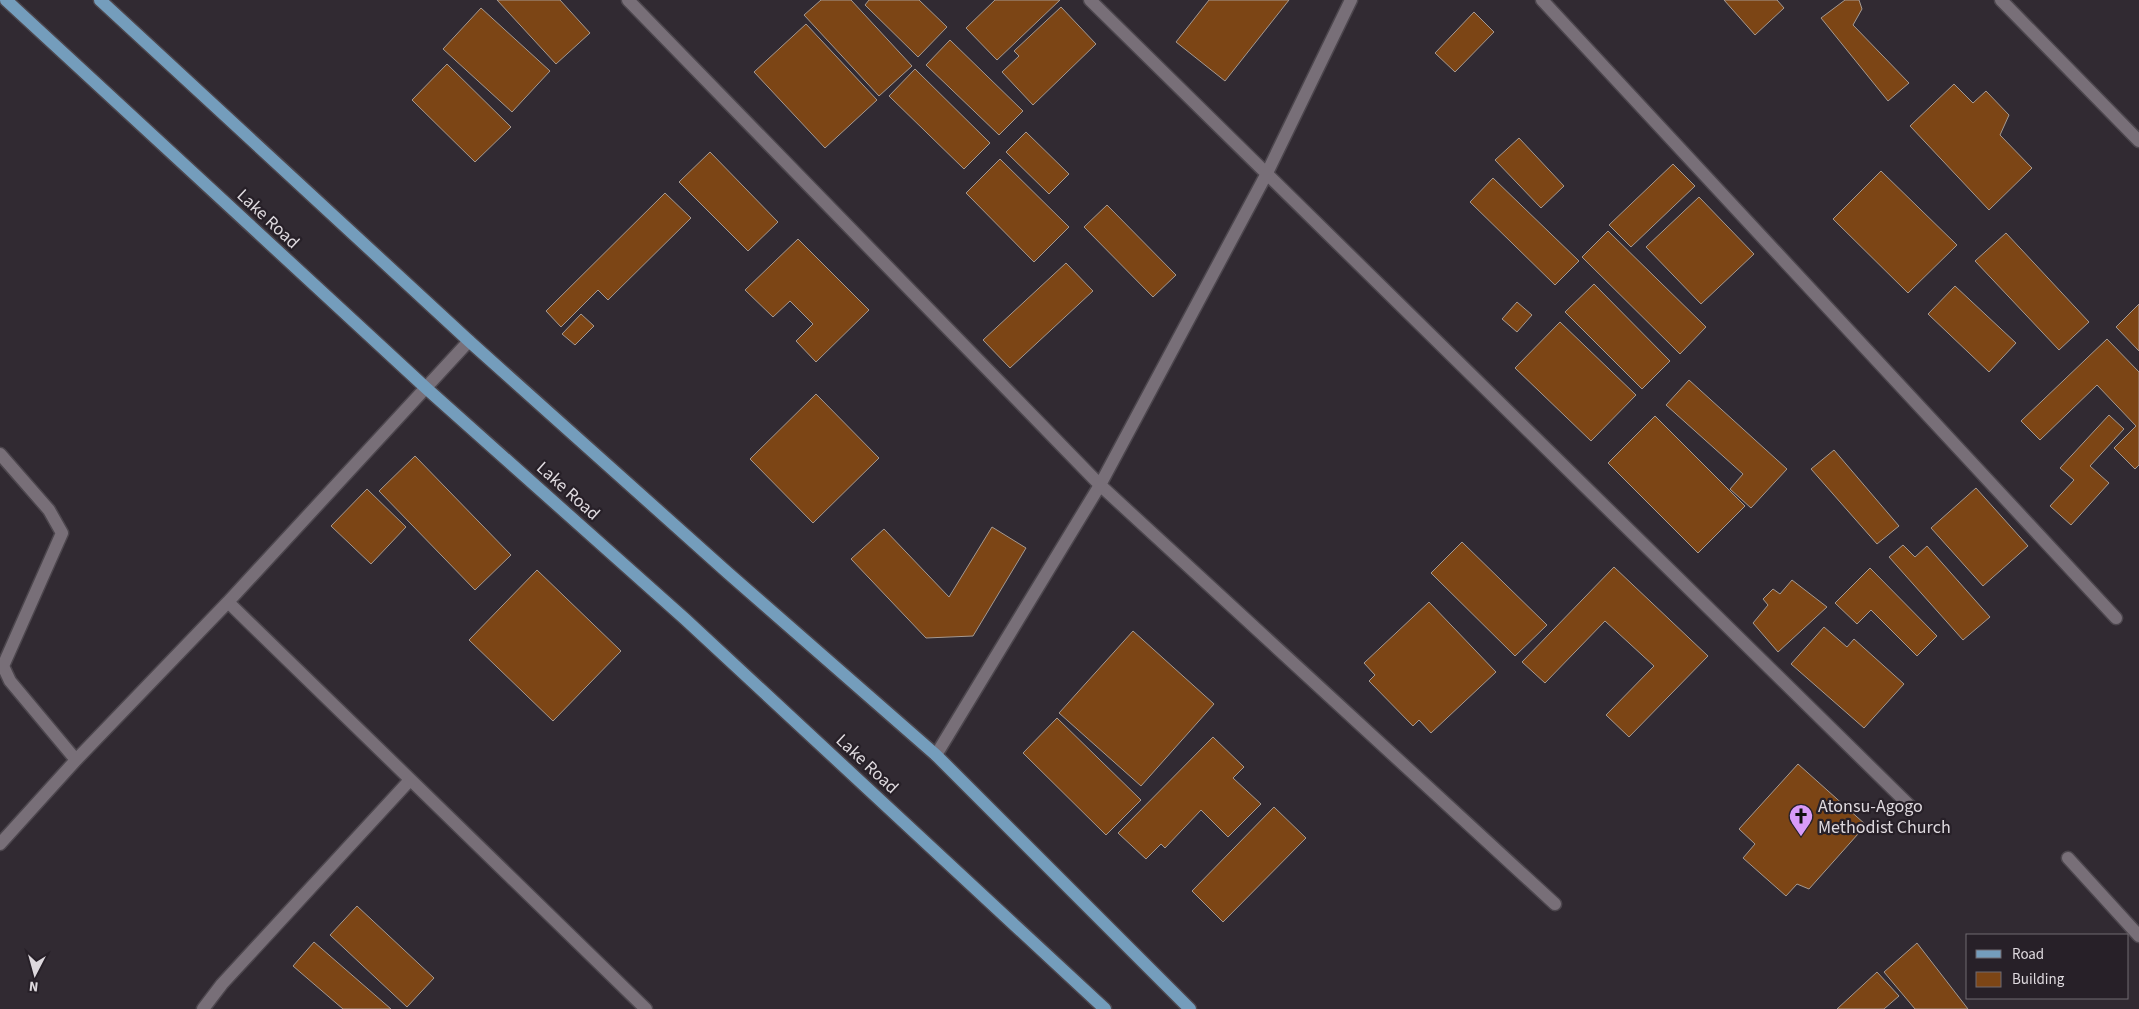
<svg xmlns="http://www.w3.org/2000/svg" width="2139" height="1009" viewBox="0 0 2139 1009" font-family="'Source Sans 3',sans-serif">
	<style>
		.building { fill: #7c4515; stroke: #a59991 }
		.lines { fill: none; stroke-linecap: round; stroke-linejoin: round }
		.minor-casing { stroke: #4c464d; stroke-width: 15 }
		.major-casing { stroke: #4c464d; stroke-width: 15 }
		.minor { stroke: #786f78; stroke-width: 12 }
		.major { stroke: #749dbc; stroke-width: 12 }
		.labels { text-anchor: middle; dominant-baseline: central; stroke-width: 4.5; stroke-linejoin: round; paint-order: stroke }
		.street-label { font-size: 18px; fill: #ded9de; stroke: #272028 }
		.poi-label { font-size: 18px; fill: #ded9de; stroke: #272028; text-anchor: start }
	</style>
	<rect width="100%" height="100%" fill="#312a32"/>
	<path class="building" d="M 497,0 L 560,0 L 590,33 L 556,64 Z
		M 821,0 L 851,0 L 912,66 L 879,96 L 804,15 Z
		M 869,0 L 919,0 L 947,27 L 918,57 L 865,5 Z
		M 995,0 L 1060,0 L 997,60 L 966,28 Z
		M 1209,0 L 1289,0 L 1225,81 L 1176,42 Z
		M 1724,0 L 1777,0 L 1784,8 L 1755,35 Z
		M 1845,0 L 1859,0 L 1862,9 L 1853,25 L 1909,83 L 1888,101 L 1821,18 Z
		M 1061,7 L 1096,44 L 1033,105 L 1002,72 L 1019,56 L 1014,51 Z
		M 481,8 L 550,71 L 512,112 L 443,49 Z
		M 1474,12 L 1494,32 L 1455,72 L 1435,53 Z
		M 806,24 L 877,100 L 825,148 L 754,72 Z
		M 950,40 L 1023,111 L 999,135 L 926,65 Z
		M 447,64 L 511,127 L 475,162 L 412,100 Z
		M 915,69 L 990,143 L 964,169 L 889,96 Z
		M 1954,84 L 1973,103 L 1986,91 L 2009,115 L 2000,135 L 2032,168 L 1989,210 L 1910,126 Z
		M 1026,132 L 1069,174 L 1049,194 L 1006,152 Z
		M 1519,138 L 1564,186 L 1541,208 L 1495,160 Z
		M 710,152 L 778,222 L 748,251 L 679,182 Z
		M 1000,159 L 1069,227 L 1034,262 L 966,193 Z
		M 1673,164 L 1695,186 L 1631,247 L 1609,225 Z
		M 1881,171 L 1957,245 L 1908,293 L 1833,219 Z
		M 1493,178 L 1579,261 L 1555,285 L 1470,202 Z
		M 665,193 L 691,218 L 608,300 L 598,290 L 561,327 L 546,311 Z
		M 1699,197 L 1754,254 L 1701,304 L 1646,247 Z
		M 1107,205 L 1176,275 L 1153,297 L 1084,227 Z
		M 1608,231 L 1706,327 L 1680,354 L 1582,257 Z
		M 2006,233 L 2089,322 L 2059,350 L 1975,261 Z
		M 798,239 L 869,310 L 816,362 L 796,341 L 813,324 L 790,301 L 773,317 L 745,290 Z
		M 1066,263 L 1093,291 L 1010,368 L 983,340 Z
		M 1594,284 L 1670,361 L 1642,389 L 1565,312 Z
		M 1955,286 L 2016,343 L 1989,372 L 1928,314 Z
		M 1517,302 L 1532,315 L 1517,332 L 1502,319 Z
		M 2139,304 L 2139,351 L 2116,327 Z
		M 581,314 L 594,326 L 575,345 L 562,334 Z
		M 1560,322 L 1636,395 L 1591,441 L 1515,368 Z
		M 2107,339 L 2139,372 L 2139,465 L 2135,469 L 2114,448 L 2136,426 L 2097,385 L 2040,440 L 2021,421 Z
		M 1689,380 L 1787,469 L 1751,508 L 1730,489 L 1743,474 L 1666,405 Z
		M 816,394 L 879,458 L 813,523 L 750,459 Z
		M 2109,415 L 2124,429 L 2090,466 L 2109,483 L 2071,525 L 2050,506 L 2074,480 L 2060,468 Z
		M 1655,416 L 1745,506 L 1698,553 L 1608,463 Z
		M 1834,450 L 1899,526 L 1877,544 L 1811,469 Z
		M 415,456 L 511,555 L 475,590 L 379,491 Z
		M 1976,488 L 2028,546 L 1983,586 L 1931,528 Z
		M 367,489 L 406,527 L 371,564 L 331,526 Z
		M 992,527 L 1026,548 L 973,636 L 926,638 L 851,559 L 884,529 L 949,597 Z
		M 1462,542 L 1547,625 L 1515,656 L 1431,573 Z
		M 1903,545 L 1915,557 L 1927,546 L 1990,617 L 1963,640 L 1889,557 Z
		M 1614,567 L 1708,656 L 1629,737 L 1606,715 L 1654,666 L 1605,621 L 1545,683 L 1522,662 Z
		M 1870,568 L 1937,636 L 1917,656 L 1871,610 L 1857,624 L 1835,603 Z
		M 537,570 L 621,651 L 553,721 L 469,640 Z
		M 1792,580 L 1827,607 L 1778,652 L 1753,623 L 1768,605 L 1763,599 L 1773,589 L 1780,594 Z
		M 1429,602 L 1496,672 L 1431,733 L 1419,720 L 1413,726 L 1369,681 L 1375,675 L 1364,663 Z
		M 1824,627 L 1847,647 L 1854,639 L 1904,684 L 1864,728 L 1791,664 Z
		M 1133,631 L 1214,704 L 1141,786 L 1059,713 Z
		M 1057,718 L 1141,800 L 1106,835 L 1023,753 Z
		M 1213,737 L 1244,767 L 1233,778 L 1261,804 L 1228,837 L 1201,810 L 1165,848 L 1161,844 L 1146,859 L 1118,833 Z
		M 1798,764 L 1866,825 L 1809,889 L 1797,884 L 1786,896 L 1743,858 L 1755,844 L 1739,829 Z
		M 1274,807 L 1306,838 L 1223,922 L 1192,891 Z
		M 357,906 L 434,978 L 407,1007 L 330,935 Z
		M 314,942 L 391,1009 L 343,1009 L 293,966 Z
		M 1917,943 L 1968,1009 L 1915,1009 L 1884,972 Z
		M 1877,972 L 1899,996 L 1884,1009 L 1837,1009 Z"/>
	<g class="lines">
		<g class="minor-casing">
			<path id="minor" d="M 628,0 L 1100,485 L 1555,904
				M 1090,0 L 1910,806
				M 1542,0 L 2116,618
				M 2001,0 L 2139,141
				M 469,341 L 228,602 L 646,1009
				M 0,454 L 49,510 L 62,533 L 3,666 L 10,681 L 76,760
				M 936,755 L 1100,485 L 1266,175 L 1351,0
				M 0,844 L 76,760 L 228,602
				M 2068,858 L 2139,936
				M 203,1009 L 222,984 L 410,780"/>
		</g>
		<g class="major-casing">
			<path id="major" d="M 6,0 L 426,388 L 685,619 L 1105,1009
				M 100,0 L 469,341 L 728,573 L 936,755 L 1190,1009"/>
		</g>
		<use href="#minor" class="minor"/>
		<use href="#major" class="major"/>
	</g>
	<defs>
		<g id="church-pin" transform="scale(1.25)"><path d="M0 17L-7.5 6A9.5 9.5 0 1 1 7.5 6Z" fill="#d89bf8" stroke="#272028"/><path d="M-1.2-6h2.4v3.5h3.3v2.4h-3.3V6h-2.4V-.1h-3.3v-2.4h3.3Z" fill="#111"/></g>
	</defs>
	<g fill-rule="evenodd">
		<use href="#church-pin" x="1801" y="816"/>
	</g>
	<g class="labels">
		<g class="street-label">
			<text transform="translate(268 219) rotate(43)">Lake Road</text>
			<text transform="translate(568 491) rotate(42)">Lake Road</text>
			<text transform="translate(867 764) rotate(43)">Lake Road</text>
		</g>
		<g class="poi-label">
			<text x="1818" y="806">Atonsu-Agogo<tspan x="1818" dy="21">Methodist Church</tspan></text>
		</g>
	</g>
	<rect x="1966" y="934" width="162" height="65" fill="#272028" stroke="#706a71"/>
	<rect x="1976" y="950" width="25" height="8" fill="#749dbc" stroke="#706a71"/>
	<text x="2012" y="959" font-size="15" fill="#ded9de">Road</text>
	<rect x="1976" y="972" width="25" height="15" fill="#7c4515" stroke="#706a71"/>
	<text x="2012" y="984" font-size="15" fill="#ded9de">Building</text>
	<g transform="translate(35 974) rotate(186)" stroke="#272028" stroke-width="4" paint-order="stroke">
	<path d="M0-4L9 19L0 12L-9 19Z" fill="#ded9de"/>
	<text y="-8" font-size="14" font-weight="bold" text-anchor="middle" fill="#ded9de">N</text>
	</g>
</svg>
